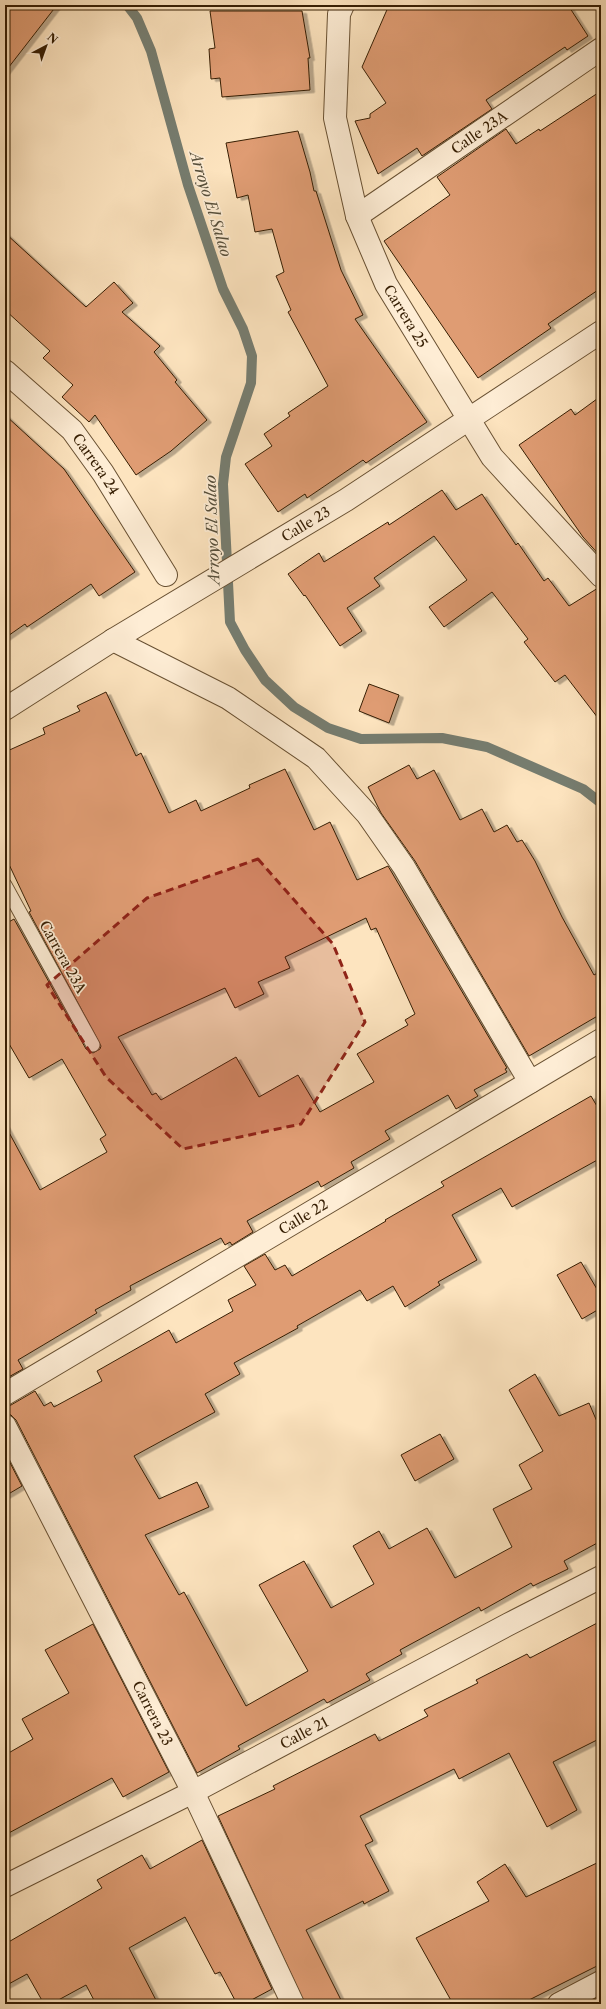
<svg xmlns="http://www.w3.org/2000/svg" width="606" height="2009" viewBox="0 0 606 2009" font-family="'Libre Caslon Text',serif">
	<style>
		.lines { fill: none; stroke-linecap: round; stroke-linejoin: round }
		.stream { stroke: #767d70; stroke-width: 10 }
		.building { fill: #df9c73; stroke: #361e03; fill-rule: evenodd; filter: url(#shadow) }
		.service-casing { stroke: #685032; stroke-width: 15 }
		.minor-casing { stroke: #685032; stroke-width: 24 }
		.tertiary-casing { stroke: #685032; stroke-width: 24 }
		.service { stroke: #feedd5; stroke-width: 13 }
		.minor { stroke: #feedd5; stroke-width: 22 }
		.tertiary { stroke: #feedd5; stroke-width: 22 }
		.marked { fill: #8f2418; fill-opacity: 0.2; stroke: #8f2418; stroke-width: 3; stroke-dasharray: 8 5; stroke-linejoin: round }
		.labels { text-anchor: middle; dominant-baseline: central; stroke-width: 3.5; stroke-linejoin: round; paint-order: stroke }
		.street-label { font-size: 14px; fill: #361e03; stroke: #feedd5 }
		.water-label { font-size: 15px; font-style: italic; fill: #564e3a; stroke: #feedd5 }
	</style>
	<defs>
		<filter id="shadow"><feDropShadow dx="4.5" dy="2.5" stdDeviation="0" flood-color="#0004"/></filter>
	</defs>
	<rect width="100%" height="100%" fill="#fde4bf"/>
	<filter id="stains"><feTurbulence type="fractalNoise" baseFrequency=".005" numOctaves="4"/><feColorMatrix values="0 0 0 0 .2 0 0 0 0 .09 0 0 0 0 .02 0 0 0 .5 -.17"/></filter>
	<radialGradient id="worn" r=".72"><stop offset=".6" stop-color="#630" stop-opacity="0"/><stop offset="1" stop-color="#630" stop-opacity=".3"/></radialGradient>
	<g class="lines">
		<path class="stream" d="M 127,5 L 137,18 L 151,51 L 188,185 L 223,289 L 243,329 L 252,356 L 251,383 L 226,457 L 223,484 L 230,622 L 245,650 L 265,680 L 294,707 L 328,728 L 361,739 L 442,738 L 487,747 L 583,789 L 601,803"/>
	</g>
	<path class="building" d="M 5,5 L 57,5 L 5,72 Z
		M 389,5 L 568,5 L 588,36 L 567,50 L 565,47 L 486,100 L 492,109 L 422,156 L 417,148 L 378,174 L 355,121 L 370,118 L 370,114 L 386,103 L 362,67 Z
		M 210,11 L 302,11 L 310,58 L 308,58 L 310,90 L 222,97 L 220,78 L 211,79 L 209,49 L 215,48 Z
		M 601,91 L 601,288 L 548,324 L 551,328 L 478,378 L 384,241 L 450,195 L 437,177 L 506,129 L 516,144 L 539,129 L 540,131 Z
		M 298,131 L 310,172 L 314,191 L 316,191 L 341,270 L 363,315 L 355,319 L 427,422 L 366,463 L 363,460 L 307,498 L 305,494 L 278,512 L 245,464 L 272,446 L 264,434 L 290,416 L 288,413 L 328,386 L 288,312 L 291,310 L 276,276 L 284,272 L 272,229 L 255,232 L 248,195 L 237,198 L 226,143 Z
		M 5,233 L 86,307 L 114,282 L 133,303 L 122,312 L 160,346 L 154,352 L 177,380 L 175,382 L 207,420 L 171,451 L 136,475 L 95,415 L 89,422 L 62,397 L 73,385 L 43,358 L 50,351 L 5,310 Z
		M 601,396 L 601,557 L 583,537 L 519,445 L 571,409 L 575,415 Z
		M 5,415 L 64,469 L 135,572 L 99,596 L 91,584 L 27,627 L 25,624 L 5,638 Z
		M 442,490 L 456,510 L 482,494 L 516,545 L 518,543 L 544,581 L 548,578 L 569,606 L 598,588 L 601,588 L 601,722 L 565,675 L 555,682 L 524,642 L 528,639 L 492,592 L 444,627 L 429,607 L 467,580 L 434,536 L 374,578 L 380,586 L 347,608 L 362,631 L 340,646 L 305,595 L 304,596 L 288,574 L 319,553 L 324,562 L 388,522 L 389,525 Z
		M 369,684 L 399,695 L 389,723 L 359,711 Z
		M 106,692 L 136,756 L 141,753 L 169,813 L 196,800 L 201,811 L 250,788 L 249,785 L 285,769 L 314,830 L 330,822 L 357,880 L 388,866 L 507,1068 L 505,1069 L 507,1072 L 474,1090 L 478,1096 L 456,1109 L 448,1095 L 385,1131 L 390,1139 L 351,1162 L 354,1168 L 321,1187 L 318,1181 L 247,1221 L 253,1232 L 232,1245 L 230,1242 L 225,1245 L 221,1238 L 130,1286 L 131,1290 L 95,1310 L 97,1313 L 18,1360 L 23,1369 L 5,1379 L 5,1125 L 40,1190 L 107,1152 L 100,1139 L 106,1135 L 62,1059 L 29,1078 L 5,1037 L 5,924 L 14,919 L 86,1049 L 93,1053 L 100,1049 L 101,1046 L 29,912 L 31,911 L 5,856 L 5,752 L 45,734 L 43,728 L 80,711 L 77,706 ZM 366,918 L 371,930 L 376,928 L 415,1014 L 405,1020 L 408,1025 L 357,1054 L 374,1082 L 320,1112 L 298,1075 L 259,1097 L 236,1057 L 161,1100 L 156,1093 L 152,1095 L 118,1037 L 225,988 L 235,1008 L 264,994 L 258,982 L 290,968 L 285,957 Z
		M 409,765 L 417,779 L 434,770 L 460,820 L 482,809 L 494,832 L 507,825 L 517,842 L 522,840 L 535,861 L 562,917 L 594,975 L 601,971 L 601,1014 L 529,1056 L 415,861 L 381,813 L 368,787 Z
		M 591,1096 L 601,1113 L 601,1158 L 512,1207 L 501,1188 L 452,1215 L 477,1260 L 438,1282 L 440,1285 L 405,1307 L 393,1286 L 367,1301 L 360,1290 L 297,1326 L 298,1328 L 234,1363 L 240,1374 L 205,1394 L 215,1412 L 134,1456 L 159,1499 L 197,1482 L 209,1507 L 145,1535 L 179,1595 L 184,1592 L 246,1706 L 308,1671 L 259,1585 L 304,1561 L 331,1608 L 374,1584 L 353,1546 L 379,1531 L 389,1549 L 427,1528 L 455,1578 L 512,1547 L 493,1509 L 532,1489 L 519,1465 L 543,1451 L 509,1390 L 535,1374 L 559,1416 L 589,1403 L 601,1431 L 601,1541 L 564,1561 L 568,1569 L 533,1586 L 531,1583 L 481,1611 L 479,1607 L 435,1631 L 400,1650 L 402,1654 L 366,1674 L 370,1680 L 327,1703 L 324,1699 L 238,1746 L 240,1749 L 197,1773 L 16,1420 L 11,1415 L 5,1414 L 5,1406 L 11,1405 L 35,1391 L 44,1406 L 51,1402 L 54,1407 L 102,1381 L 97,1371 L 169,1330 L 176,1343 L 233,1311 L 228,1300 L 256,1285 L 244,1266 L 265,1254 L 275,1270 L 285,1265 L 292,1276 L 386,1221 L 385,1220 L 444,1186 L 441,1182 Z
		M 581,1262 L 601,1296 L 601,1308 L 582,1319 L 557,1275 Z
		M 440,1434 L 454,1459 L 415,1481 L 401,1455 Z
		M 5,1453 L 22,1486 L 5,1496 Z
		M 601,1621 L 601,1738 L 553,1762 L 577,1810 L 547,1827 L 509,1753 L 459,1779 L 454,1769 L 360,1816 L 373,1841 L 365,1845 L 389,1891 L 364,1904 L 363,1901 L 306,1930 L 343,2004 L 305,2004 L 218,1816 L 275,1789 L 273,1786 L 375,1734 L 379,1741 L 428,1716 L 424,1710 L 478,1683 L 476,1680 L 527,1654 L 530,1658 Z
		M 93,1624 L 169,1772 L 123,1797 L 112,1778 L 5,1835 L 5,1755 L 33,1739 L 22,1719 L 69,1693 L 45,1650 Z
		M 202,1840 L 272,1989 L 244,2004 L 237,2004 L 220,1972 L 215,1974 L 185,1917 L 129,1948 L 158,2004 L 96,2004 L 86,1985 L 51,2004 L 44,2004 L 27,1974 L 5,1986 L 5,1944 L 102,1888 L 97,1880 L 142,1855 L 150,1869 Z
		M 601,1861 L 601,1964 L 521,2004 L 453,2004 L 416,1938 L 489,1901 L 477,1882 L 505,1864 L 526,1897 Z"/>
	<g class="lines">
		<g class="service-casing">
			<path id="service" d="M 5,885 L 93,1045"/>
		</g>
		<g class="minor-casing">
			<g id="minor">
				<path id="s1" d="M 343,5 L 339,14 L 335,118 L 357,216 L 386,284 L 492,457 L 601,576"/>
				<path id="s2" d="M 357,216 L 601,49"/>
				<path id="s3" d="M 5,371 L 72,430 L 103,473 L 166,575"/>
				<path d="M 113,640 L 228,698 L 316,758 L 367,814 L 404,867 L 530,1082"/>
				<path id="s4" d="M 5,1394 L 601,1040"/>
				<path id="s5" d="M 5,1426 L 193,1792 L 293,2004"/>
				<path id="s6" d="M 5,1886 L 193,1792 L 509,1624 L 601,1577"/>
				<path d="M 559,2004 L 601,1982"/>
			</g>
		</g>
		<g class="tertiary-casing">
			<g id="tertiary">
				<path id="s7" d="M 5,709 L 113,640 L 346,500 L 601,332"/>
			</g>
		</g>
		<use href="#service" class="service"/>
		<use href="#minor" class="minor"/>
		<use href="#tertiary" class="tertiary"/>
	</g>
	<path class="marked" d="M 258,859 L 333,944 L 365,1022 L 301,1124 L 183,1149 L 106,1077 L 47,985 L 147,898 Z"/>
	<g class="labels">
		<g class="street-label">
			<text stroke="none"><textPath href="#s2" startOffset="148">Calle 23A</textPath></text>
			<text stroke="none"><textPath href="#s1" startOffset="326">Carrera 25</textPath></text>
			<text stroke="none"><textPath href="#s3" startOffset="131">Carrera 24</textPath></text>
			<text stroke="none"><textPath href="#s7" startOffset="353">Calle 23</textPath></text>
			<text transform="translate(63 957) rotate(61)">Carrera 23A</text>
			<text stroke="none"><textPath href="#s4" startOffset="347">Calle 22</textPath></text>
			<text stroke="none"><textPath href="#s5" startOffset="323">Carrera 23</textPath></text>
			<text stroke="none"><textPath href="#s6" startOffset="336">Calle 21</textPath></text>
		</g>
		<g class="water-label">
			<text transform="translate(211 204) rotate(73)">Arroyo El Salao</text>
			<text transform="translate(212 530) rotate(-92)">Arroyo El Salao</text>
		</g>
	</g>
	<rect width="606" height="2009" fill="none" stroke="#fde4bf" stroke-width="20"/>
	<rect x="6" y="6" width="594" height="1997" fill="none" stroke="#361e03" stroke-width="2"/>
	<rect x="10" y="10" width="586" height="1989" fill="none" stroke="#361e03"/>
	<g transform="translate(46 46) rotate(41)" stroke="#feedd5" stroke-width="3" paint-order="stroke">
	<path d="M0-3L7 15L0 10L-7 15Z" fill="#361e03"/>
	<text y="-6" font-size="11" font-weight="bold" text-anchor="middle" fill="#361e03">N</text>
	</g>
	<rect width="100%" height="100%" filter="url(#stains)"/>
	<rect width="100%" height="100%" fill="url(#worn)"/>
</svg>
